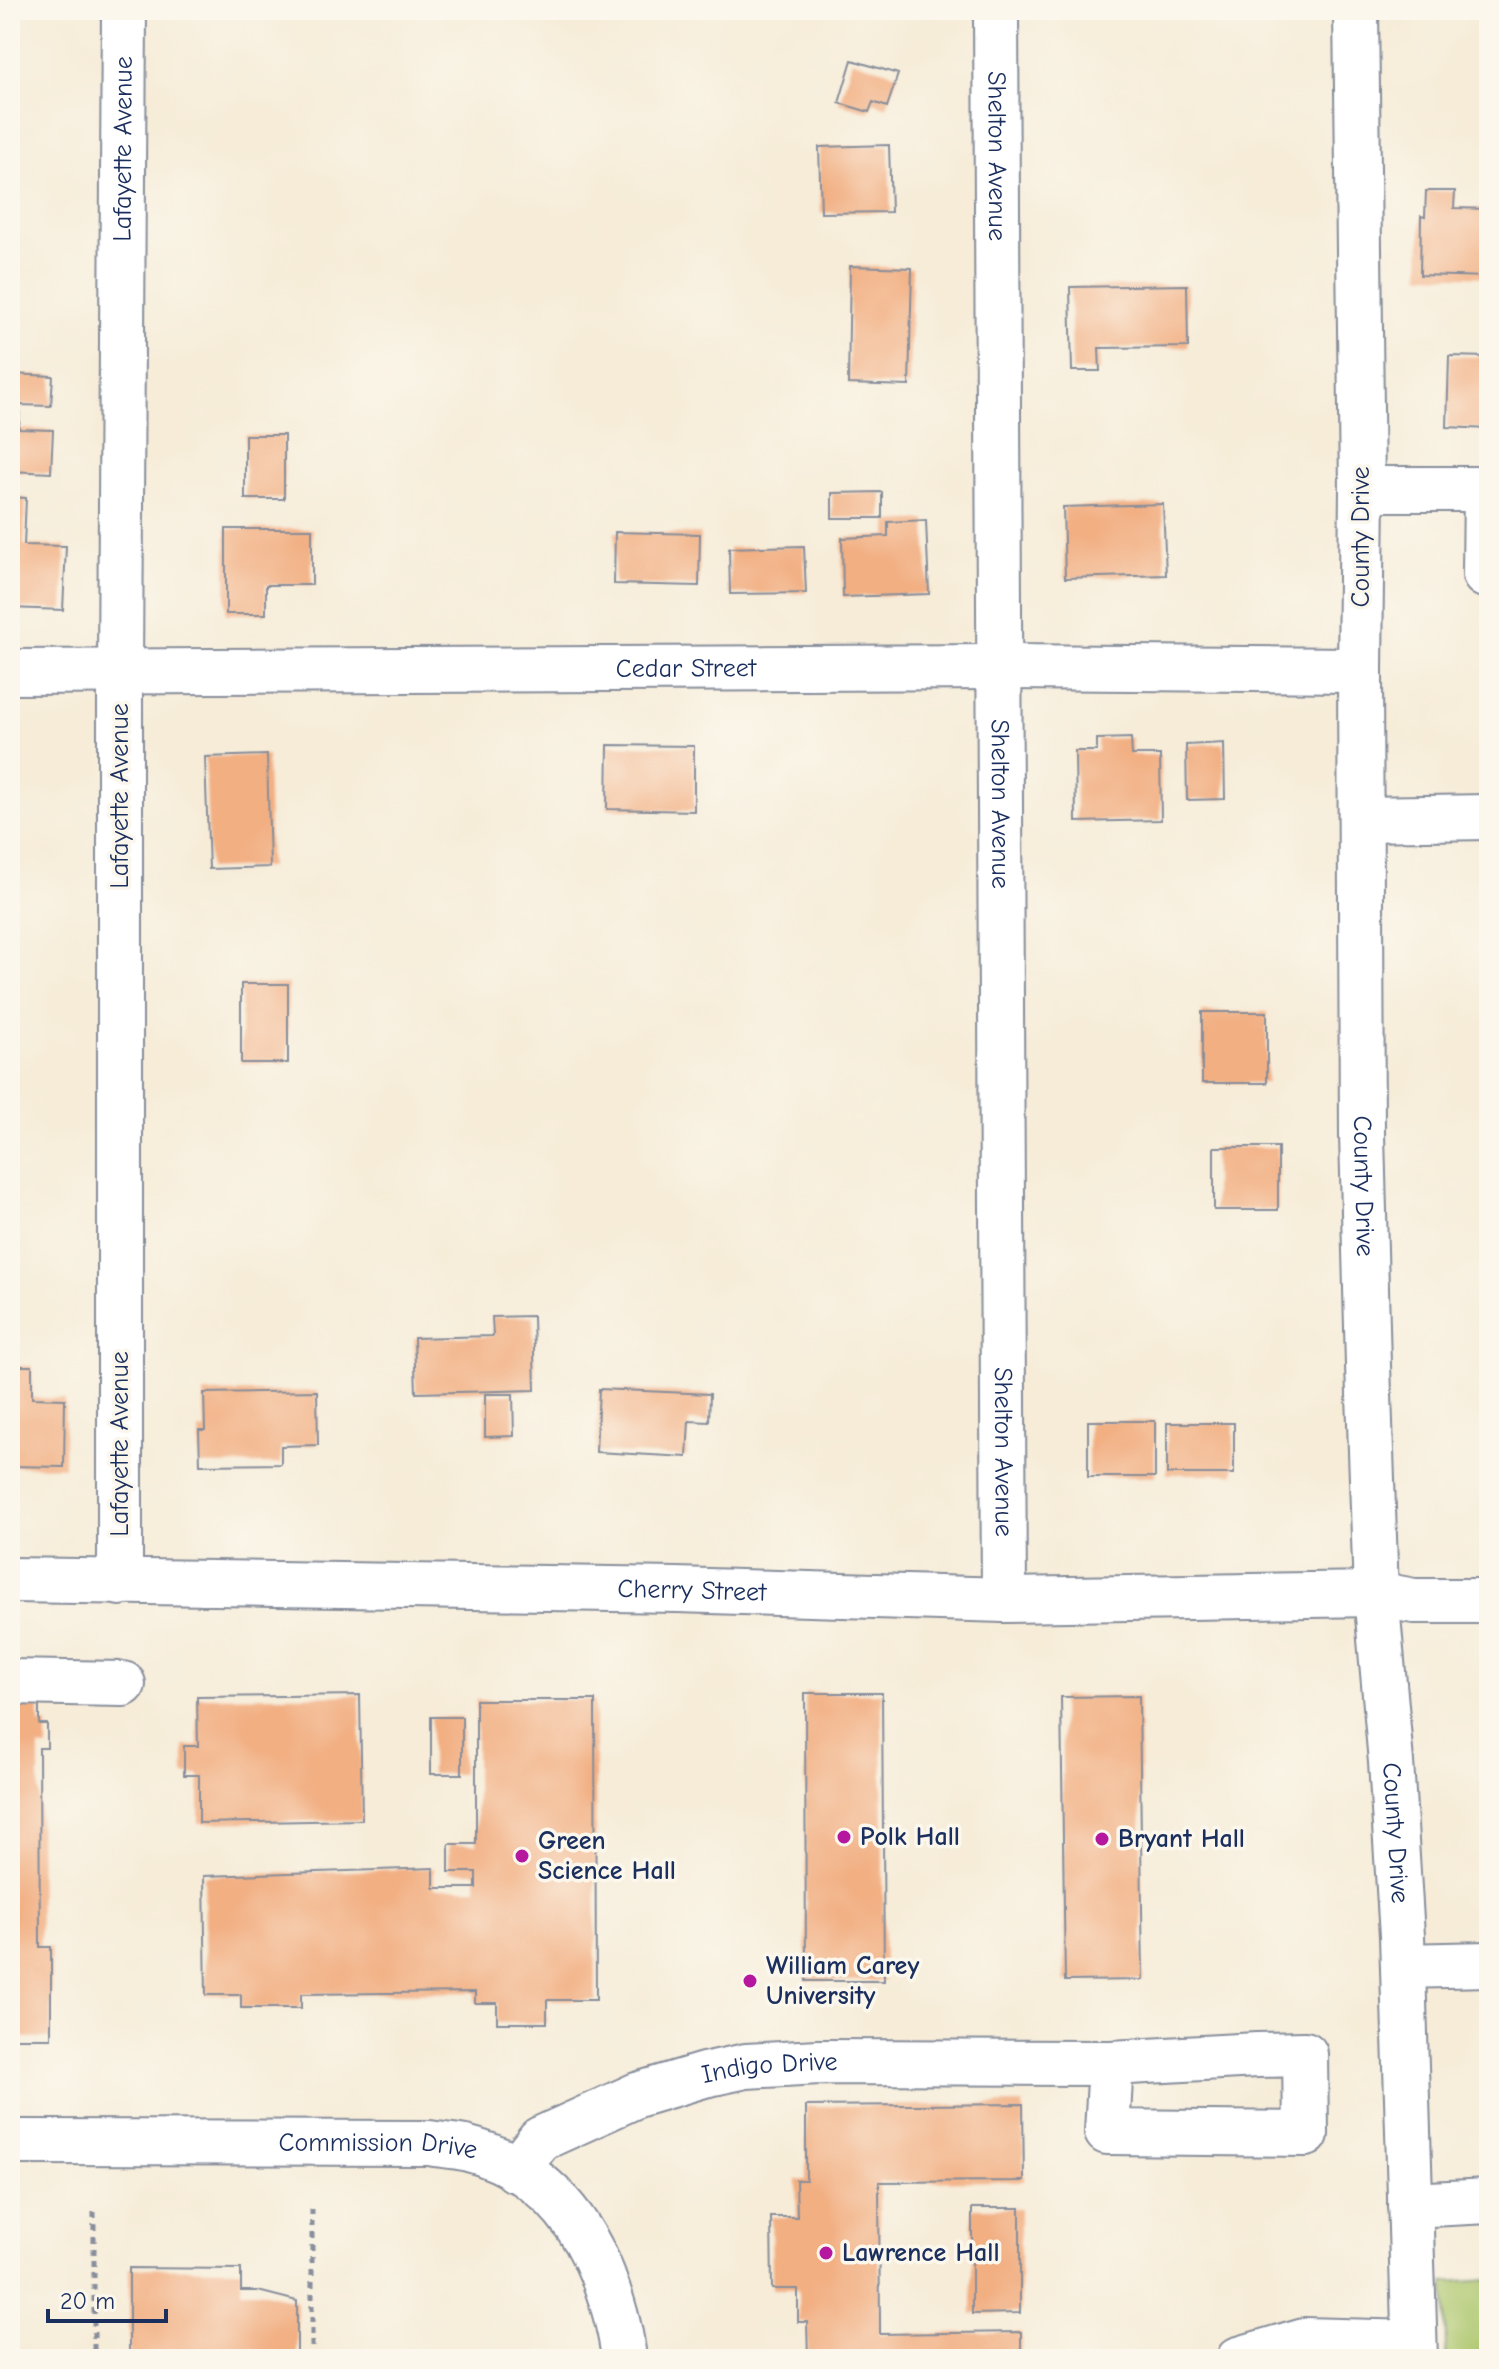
<svg xmlns="http://www.w3.org/2000/svg" width="1499" height="2369" viewBox="0 0 1499 2369" font-family="'Comic Neue',sans-serif">
	<style>
		.green { fill: #acc66c; stroke: #647a65; stroke-width: 2 }
		.building { fill: #f2af82 }
		.lines { fill: none; stroke-linecap: round; stroke-linejoin: round }
		.minor-casing { stroke: #888e9b; stroke-width: 48 }
		.path { stroke: #888e9b; stroke-width: 5; stroke-dasharray: 6 6; stroke-linecap: butt }
		.minor { stroke: #fff; stroke-width: 44 }
		.poi-dot { fill: #b5179e; stroke: #fbf7ec; stroke-width: 3 }
		.labels { text-anchor: middle; dominant-baseline: central; stroke-width: 7; stroke-linejoin: round; paint-order: stroke }
		.street-label { font-size: 26px; fill: #1b2f5e; stroke: #fbf7ec }
		.poi-label { font-size: 26px; font-weight: bold; fill: #1b2f5e; stroke: #fbf7ec; text-anchor: start }
	</style>
	<rect width="100%" height="100%" fill="#fbf7ec"/>
	<filter id="ink" filterUnits="userSpaceOnUse"><feTurbulence type="fractalNoise" baseFrequency=".0125" numOctaves="2"/><feDisplacementMap in="SourceGraphic" scale="16" xChannelSelector="R" yChannelSelector="G"/><feConvolveMatrix kernelMatrix="1 2 1 2 8 2 1 2 1" color-interpolation-filters="sRGB"/></filter>
	<filter id="wash" filterUnits="userSpaceOnUse"><feTurbulence type="fractalNoise" baseFrequency=".006" numOctaves="4" result="noise"/><feDisplacementMap in="SourceGraphic" scale="32" xChannelSelector="R" yChannelSelector="G"/><feGaussianBlur stdDeviation="1.8" result="paint"/><feColorMatrix in="noise" values="0 0 0 0 0 0 0 0 0 0 0 0 0 0 0 0 0 1.4 0 .05"/><feComposite in="paint" operator="in"/></filter>
	<g filter="url(#wash)">
		<rect width="100%" height="100%" fill="#f6ecd8"/>
		<path class="green" d="M 1489,2279 L 1489,2359 L 1446,2359 L 1445,2282 Z"/>
		<g id="blocks">
			<path class="building" d="M 852,60 L 898,74 L 887,107 L 873,102 L 869,112 L 839,103 Z
				M 889,145 L 891,212 L 821,213 L 819,147 Z
				M 1426,191 L 1455,191 L 1454,208 L 1489,209 L 1489,277 L 1420,275 L 1421,216 L 1425,217 Z
				M 850,266 L 912,268 L 909,386 L 848,384 Z
				M 1187,285 L 1188,347 L 1099,348 L 1100,371 L 1072,371 L 1070,287 Z
				M 10,299 L 18,299 L 18,356 L 10,356 Z
				M 1449,356 L 1489,357 L 1489,429 L 1447,427 Z
				M 10,374 L 53,376 L 51,406 L 20,405 L 19,429 L 53,430 L 51,473 L 10,471 Z
				M 245,435 L 284,435 L 284,499 L 245,499 Z
				M 882,492 L 882,518 L 832,518 L 832,493 Z
				M 10,497 L 26,498 L 24,545 L 66,546 L 63,610 L 10,608 Z
				M 1163,504 L 1166,575 L 1065,578 L 1063,507 Z
				M 926,520 L 929,594 L 843,597 L 842,538 L 888,536 L 888,522 Z
				M 226,529 L 312,529 L 312,585 L 266,585 L 266,614 L 226,614 Z
				M 615,532 L 700,534 L 699,586 L 614,584 Z
				M 804,546 L 806,593 L 730,594 L 729,548 Z
				M 1131,738 L 1132,755 L 1160,755 L 1161,820 L 1076,822 L 1075,751 L 1097,751 L 1097,739 Z
				M 1224,743 L 1225,799 L 1187,800 L 1186,745 Z
				M 608,745 L 694,746 L 694,811 L 607,809 Z
				M 267,755 L 270,867 L 209,869 L 205,757 Z
				M 241,984 L 288,984 L 288,1063 L 241,1063 Z
				M 1202,1012 L 1267,1012 L 1267,1083 L 1202,1083 Z
				M 1214,1147 L 1278,1147 L 1278,1210 L 1214,1210 Z
				M 533,1316 L 535,1390 L 416,1393 L 414,1338 L 493,1336 L 492,1317 Z
				M 10,1366 L 32,1366 L 32,1398 L 65,1399 L 64,1467 L 10,1466 Z
				M 599,1389 L 710,1394 L 709,1422 L 689,1421 L 687,1457 L 596,1452 Z
				M 317,1391 L 318,1445 L 281,1446 L 281,1464 L 200,1465 L 199,1430 L 205,1430 L 204,1393 Z
				M 485,1394 L 513,1394 L 514,1436 L 485,1437 Z
				M 1088,1421 L 1155,1421 L 1155,1477 L 1088,1477 Z
				M 1167,1423 L 1234,1423 L 1234,1474 L 1167,1474 Z
				M 805,1693 L 882,1693 L 884,1981 L 806,1981 Z
				M 360,1695 L 362,1820 L 199,1823 L 199,1775 L 184,1775 L 184,1746 L 198,1746 L 197,1697 Z
				M 1139,1696 L 1143,1980 L 1065,1981 L 1061,1697 Z
				M 10,1698 L 39,1698 L 39,1724 L 47,1724 L 47,1748 L 39,1748 L 40,1947 L 51,1947 L 51,2038 L 10,2038 Z
				M 476,1700 L 595,1700 L 596,2000 L 547,2000 L 547,2023 L 497,2023 L 497,2003 L 475,2003 L 475,1992 L 301,1994 L 301,2008 L 241,2008 L 241,1995 L 206,1995 L 204,1876 L 434,1868 L 434,1888 L 476,1888 L 476,1872 L 449,1872 L 449,1844 L 476,1844 Z
				M 431,1717 L 462,1717 L 462,1774 L 431,1774 Z
				M 1023,2104 L 1024,2181 L 879,2182 L 880,2334 L 1021,2332 L 1021,2359 L 808,2359 L 807,2322 L 798,2322 L 798,2289 L 772,2289 L 771,2217 L 797,2217 L 796,2180 L 806,2180 L 806,2106 Z
				M 972,2208 L 1020,2208 L 1020,2313 L 972,2314 Z
				M 129,2268 L 241,2269 L 241,2291 L 258,2291 L 297,2301 L 297,2359 L 129,2359 Z"/>
		</g>
	</g>
	<g filter="url(#ink)">
		<use href="#blocks" fill-opacity="0" stroke="#888e9b" stroke-width="2"/>
		<g class="lines">
			<g class="minor-casing">
				<g id="minor">
					<path id="s1" d="M 996,10 L 1004,1600"/>
					<path id="s2" d="M 1356,10 L 1362,489 L 1360,670 L 1362,1135 L 1368,1365 L 1376,1594 L 1391,1762 L 1402,1936 L 1415,2359"/>
					<path d="M 1362,489 L 1489,489"/>
					<path d="M 1485,575 L 1486,489"/>
					<path id="s3" d="M 10,672 L 998,667 L 1360,670"/>
					<path d="M 1361,819 L 1489,817"/>
					<path id="s4" d="M 10,1580 L 677,1590 L 1004,1600 L 1376,1594 L 1414,1601 L 1477,1601"/>
					<path id="s5" d="M 120,1583 L 120,671 L 124,10"/>
					<path d="M 10,1682 L 123,1684"/>
					<path d="M 1403,1966 L 1489,1964"/>
					<path id="s6" d="M 10,2142 L 429,2143 C 441,2145 454,2146 465,2148 C 534,2165 578,2212 603,2276 C 613,2303 621,2330 624,2359"/>
					<path id="s7" d="M 516,2170 L 540,2139 L 637,2095 L 704,2075 L 746,2066 L 819,2062 L 1111,2063 L 1257,2055 L 1305,2054 L 1306,2134 L 1107,2132 L 1111,2063"/>
					<path d="M 1410,2205 L 1489,2201"/>
					<path d="M 1239,2359 L 1304,2340 L 1414,2343"/>
				</g>
			</g>
			<path class="path" d="M 94,2212 L 94,2359
				M 312,2359 L 312,2209"/>
			<use href="#minor" class="minor"/>
		</g>
	</g>
	<g class="poi-dot">
		<circle cx="844" cy="1837" r="8"/>
		<circle cx="1102" cy="1839" r="8"/>
		<circle cx="522" cy="1856" r="8"/>
		<circle cx="750" cy="1981" r="8"/>
		<circle cx="826" cy="2253" r="8"/>
	</g>
	<g class="labels">
		<g class="street-label">
			<text stroke="none"><textPath href="#s5" startOffset="1434">Lafayette Avenue</textPath></text>
			<text stroke="none"><textPath href="#s1" startOffset="146">Shelton Avenue</textPath></text>
			<text transform="translate(1361 537) rotate(-90)">County Drive</text>
			<text stroke="none"><textPath href="#s3" startOffset="676">Cedar Street</textPath></text>
			<text transform="translate(120 796) rotate(-90)">Lafayette Avenue</text>
			<text stroke="none"><textPath href="#s1" startOffset="794">Shelton Avenue</textPath></text>
			<text stroke="none"><textPath href="#s2" startOffset="1176">County Drive</textPath></text>
			<text transform="translate(120 1444) rotate(-90)">Lafayette Avenue</text>
			<text stroke="none"><textPath href="#s1" startOffset="1442">Shelton Avenue</textPath></text>
			<text stroke="none"><textPath href="#s4" startOffset="682">Cherry Street</textPath></text>
			<text stroke="none"><textPath href="#s2" startOffset="1824">County Drive</textPath></text>
			<text stroke="none"><textPath href="#s7" startOffset="282">Indigo Drive</textPath></text>
			<text stroke="none"><textPath href="#s6" startOffset="368">Commission Drive</textPath></text>
		</g>
		<g class="poi-label">
			<text x="860" y="1837">Polk Hall</text>
			<text x="1118" y="1839">Bryant Hall</text>
			<text x="538" y="1841">Green<tspan x="538" dy="30">Science Hall</tspan></text>
			<text x="766" y="1966">William Carey<tspan x="766" dy="30">University</tspan></text>
			<text x="842" y="2253">Lawrence Hall</text>
		</g>
	</g>
	<rect width="1499" height="2369" fill="none" stroke="#fbf7ec" stroke-width="40"/>
	<path d="M48 2309v12h118v-12" fill="none" stroke="#1b2f5e" stroke-width="4"/>
	<text x="60" y="2309" font-size="24" fill="#1b2f5e" stroke="#fbf7ec" stroke-width="6" paint-order="stroke">20 m</text>
</svg>
